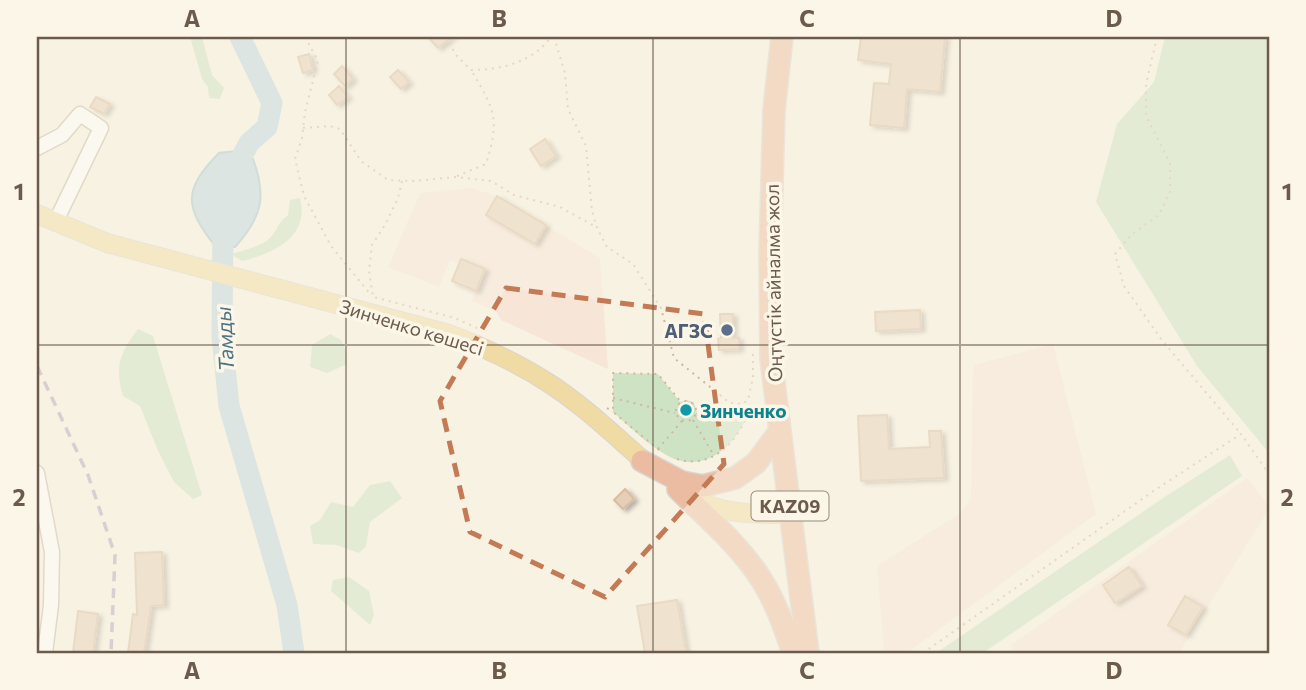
<svg xmlns="http://www.w3.org/2000/svg" width="1306" height="690" viewBox="0 0 1306 690" font-family="Commissioner,sans-serif">
	<style>
		.commercial { fill: #f7e5d7 }
		.green { fill: #cde3c3 }
		.water { fill: #bad5df; stroke: #a2c3cf; stroke-width: 2 }
		.lines { fill: none; stroke-linecap: round; stroke-linejoin: round }
		.river { stroke: #bad5df; stroke-width: 21 }
		.building { fill: #e5cfb9; stroke: #dabda1; stroke-width: 2; filter: url(#shadow) }
		.minor-casing { stroke: #c7baab; stroke-width: 17 }
		.major-casing { stroke: #d9d4d0; stroke-width: 20 }
		.highway-casing { stroke: #d9d4d0; stroke-width: 24 }
		.path { stroke: #ceb8a2; stroke-width: 2; stroke-dasharray: 2 5; stroke-linecap: butt }
		.minor { stroke: #fff; stroke-width: 14 }
		.major { stroke: #efdba3; stroke-width: 18 }
		.highway { stroke: #ebbca1; stroke-width: 21 }
		.rail { stroke: #b6a3bf; stroke-width: 3.5; stroke-dasharray: 10 7; stroke-linecap: butt }
		.marked { fill: none; stroke: #c37a55; stroke-width: 5; stroke-dasharray: 14 9; stroke-linejoin: round }
		.grid { fill: none; stroke: #6c5b4c; stroke-width: 2; stroke-opacity: 0.55 }
		.service-dot { fill: #5c6f8a; stroke: #fcf6e8; stroke-width: 2.5 }
		.culture-dot { fill: #0f9aa8; stroke: #fcf6e8; stroke-width: 2.5 }
		.labels { text-anchor: middle; dominant-baseline: central; stroke-width: 7; stroke-linejoin: round; paint-order: stroke }
		.shield { fill: #fcf6e8; stroke: #978a7b; stroke-width: 2 }
		.shield-label { font-size: 18px; font-weight: bold; fill: #6c5b4c }
		.street-label { font-size: 19px; fill: #6c5b4c; stroke: #fcf6e8 }
		.service-label { font-size: 19px; font-weight: bold; fill: #4e5e75; stroke: #fcf6e8; text-anchor: end }
		.culture-label { font-size: 19px; font-weight: bold; fill: #0d838f; stroke: #fcf6e8; text-anchor: start }
		.water-label { font-size: 21px; font-style: italic; fill: #4d7483; stroke: #fcf6e8 }
		.neatline { fill: none; stroke: #6c5b4c; stroke-width: 2.5 }
		.grid-label { font-size: 23px; text-anchor: middle; font-weight: bold; fill: #6c5b4c }
	</style>
	<defs>
		<filter id="shadow"><feDropShadow dx="4" dy="2.5" stdDeviation="2" flood-color="#0004"/></filter>
	</defs>
	<rect width="100%" height="100%" fill="#f8f2e2"/>
	<path class="commercial" d="M 471,188 L 497,196 L 600,258 L 608,369 L 501,320 L 496,311 L 472,301 L 475,291 L 452,281 L 459,264 L 450,260 L 439,287 L 388,267 L 420,193 Z
		M 1053,344 L 1096,514 L 907,653 L 884,653 L 877,566 L 959,514 L 971,499 L 973,365 Z
		M 1247,478 L 1269,506 L 1269,509 L 1179,653 L 1014,653 L 1011,645 Z"/>
	<path class="green" d="M 190,37 L 202,37 L 212,75 L 224,88 L 220,99 L 209,98 L 208,87 L 202,79 Z
		M 1165,37 L 1269,37 L 1269,453 L 1197,366 L 1096,202 L 1117,124 L 1154,82 Z
		M 300,198 C 310,237 274,253 242,261 L 231,254 C 244,250 260,247 270,238 C 277,231 278,222 288,215 L 290,200 Z
		M 138,329 L 153,336 L 202,495 L 193,499 L 174,482 L 158,451 L 140,406 L 123,396 C 114,366 120,353 138,329 Z
		M 330,334 L 341,340 L 347,353 L 347,364 L 327,373 L 310,367 L 312,345 Z
		M 613,373 L 658,374 L 680,402 L 687,400 L 694,403 L 697,413 L 746,418 C 733,449 702,474 668,456 C 648,445 630,427 613,412 Z
		M 1230,455 L 1242,476 L 983,653 L 936,653 L 1163,498 Z
		M 390,481 L 402,498 L 370,522 L 366,546 L 359,553 L 336,545 L 313,544 L 310,526 L 320,520 L 331,502 L 353,507 L 370,485 Z
		M 349,577 L 369,591 L 374,615 L 370,625 L 331,591 L 333,580 Z"/>
	<path class="water" d="M 236,151 L 253,159 C 267,197 262,217 235,247 L 215,246 C 184,206 183,190 219,153 Z"/>
	<g class="lines">
		<path class="river" d="M 230,179 L 249,143 L 267,127 L 272,103 L 240,37
			M 223,220 L 222,337 L 229,406 L 287,605 L 294,653"/>
	</g>
	<path class="building" d="M 428,37 L 452,37 L 438,48 Z
		M 861,37 L 945,37 L 940,92 L 907,89 L 904,128 L 870,125 L 874,83 L 889,84 L 891,64 L 858,60 Z
		M 309,54 L 313,70 L 303,73 L 298,57 Z
		M 342,66 L 353,79 L 345,86 L 334,74 Z
		M 398,70 L 409,82 L 401,89 L 390,77 Z
		M 339,86 L 348,97 L 337,105 L 329,95 Z
		M 96,97 L 110,104 L 104,114 L 90,107 Z
		M 545,139 L 556,156 L 541,166 L 530,149 Z
		M 497,196 L 546,225 L 535,244 L 486,215 Z
		M 461,259 L 485,269 L 476,291 L 452,281 Z
		M 920,310 L 921,329 L 876,331 L 875,312 Z
		M 720,314 L 733,314 L 733,338 L 739,338 L 739,349 L 719,350 L 718,339 L 721,338 Z
		M 887,415 L 889,449 L 930,447 L 929,431 L 941,431 L 944,478 L 861,481 L 858,416 Z
		M 625,489 L 634,499 L 623,509 L 614,500 Z
		M 162,552 L 164,605 L 151,606 L 144,653 L 128,653 L 133,614 L 137,615 L 135,553 Z
		M 1129,567 L 1142,586 L 1115,603 L 1103,585 Z
		M 1185,596 L 1203,607 L 1186,635 L 1168,625 Z
		M 677,600 L 686,653 L 645,653 L 637,606 Z
		M 78,611 L 98,614 L 93,653 L 73,653 Z"/>
	<g class="lines">
		<g class="minor-casing">
			<path id="minor" d="M 37,148 L 62,135 L 80,114 L 101,128 L 55,223
				M 37,473 L 52,552 L 51,605 L 45,653"/>
		</g>
		<g class="major-casing">
			<path id="major" d="M 37,214 L 107,243 L 449,334 C 483,347 516,362 547,382 C 585,406 619,440 653,469
				M 689,496 C 721,515 756,514 791,514"/>
		</g>
		<g class="highway-casing">
			<path id="highway" d="M 782,37 L 774,110 L 770,255 L 771,359 L 808,653
				M 642,461 L 682,482 L 703,486 L 735,478 L 756,463 L 779,432
				M 678,489 C 705,516 735,541 757,573 C 774,597 784,626 793,653"/>
		</g>
		<path class="path" d="M 305,37 L 318,61 L 305,112 L 302,138 L 295,159 L 304,196 L 331,246 L 371,295
			M 554,37 L 565,73 L 568,109 L 586,146 L 592,211 L 597,228 L 607,247 L 633,264 L 661,308 L 674,358 L 730,403 L 742,404 L 748,400 L 753,377 L 753,354
			M 1157,37 L 1146,84 L 1146,116 L 1170,163 L 1170,192 L 1159,215 L 1132,234 L 1115,254 L 1124,286 L 1161,339 L 1241,434
			M 449,43 L 457,56 L 471,70 C 501,70 533,62 551,37
			M 303,128 L 330,126 L 340,129 L 361,161 L 388,180 L 414,181 L 456,177 L 491,181 L 514,195 L 560,207 L 596,227
			M 457,176 L 486,164 C 500,119 495,110 471,70
			M 402,181 L 398,198 L 385,225 L 372,245 L 369,271 L 373,297 L 455,318 L 477,328
			M 613,398 L 675,413
			M676 411a10 10 0 1 1 20 0a10 10 0 1 1-20 0Z
			M 607,408 L 613,412
			M 693,420 L 713,454
			M 658,449 L 682,421
			M 659,450 L 613,412 L 613,373 L 658,374 L 681,402
			M 677,459 C 709,469 734,446 746,418 L 696,413
			M 923,653 L 1155,490 L 1241,434 L 1269,474"/>
		<use href="#minor" class="minor"/>
		<use href="#major" class="major"/>
		<use href="#highway" class="highway"/>
		<path class="rail" d="M 37,366 L 88,475 L 115,555 L 111,653"/>
	</g>
	<path d="M0 0H1306V690H0ZM 506,288 L 704,314 L 724,464 L 605,597 L 470,532 L 440,401 Z" fill="#f8f2e2" fill-opacity=".55" fill-rule="evenodd"/>
	<path class="marked" d="M 506,288 L 704,314 L 724,464 L 605,597 L 470,532 L 440,401 Z"/>
	<path class="grid" d="M 346,37 L 346,653M 653,37 L 653,653M 960,37 L 960,653M 37,345 L 1269,345"/>
	<circle class="service-dot" cx="727" cy="330" r="7"/>
	<circle class="culture-dot" cx="686" cy="410" r="7"/>
	<g class="labels">
		<rect class="shield" x="751.5" y="491.5" width="77" height="29" rx="5"/>
		<g class="shield-label">
			<text x="790" y="506">KAZ09</text>
		</g>
		<g class="street-label">
			<text transform="translate(773 283) rotate(-91)">Оңтүстік айналма жол</text>
			<text transform="translate(412 327) rotate(17)">Зинченко көшесі</text>
		</g>
		<g class="service-label">
			<text x="713" y="330">АГЗС</text>
		</g>
		<g class="culture-label">
			<text x="700" y="410">Зинченко</text>
		</g>
		<g class="water-label">
			<text transform="translate(224 339) rotate(-93)">Тамды</text>
		</g>
	</g>
	<rect width="1306" height="690" fill="none" stroke="#fcf6e8" stroke-width="77"/>
	<rect x="38" y="38" width="1230" height="614" class="neatline"/>
	<g class="grid-label">
		<text x="192" y="27">A</text>
		<text x="499" y="27">B</text>
		<text x="807" y="27">C</text>
		<text x="1114" y="27">D</text>
		<text x="19" y="200">1</text>
		<text x="1287" y="200">1</text>
		<text x="19" y="506">2</text>
		<text x="1287" y="506">2</text>
		<text x="192" y="679">A</text>
		<text x="499" y="679">B</text>
		<text x="807" y="679">C</text>
		<text x="1114" y="679">D</text>
	</g>
</svg>
